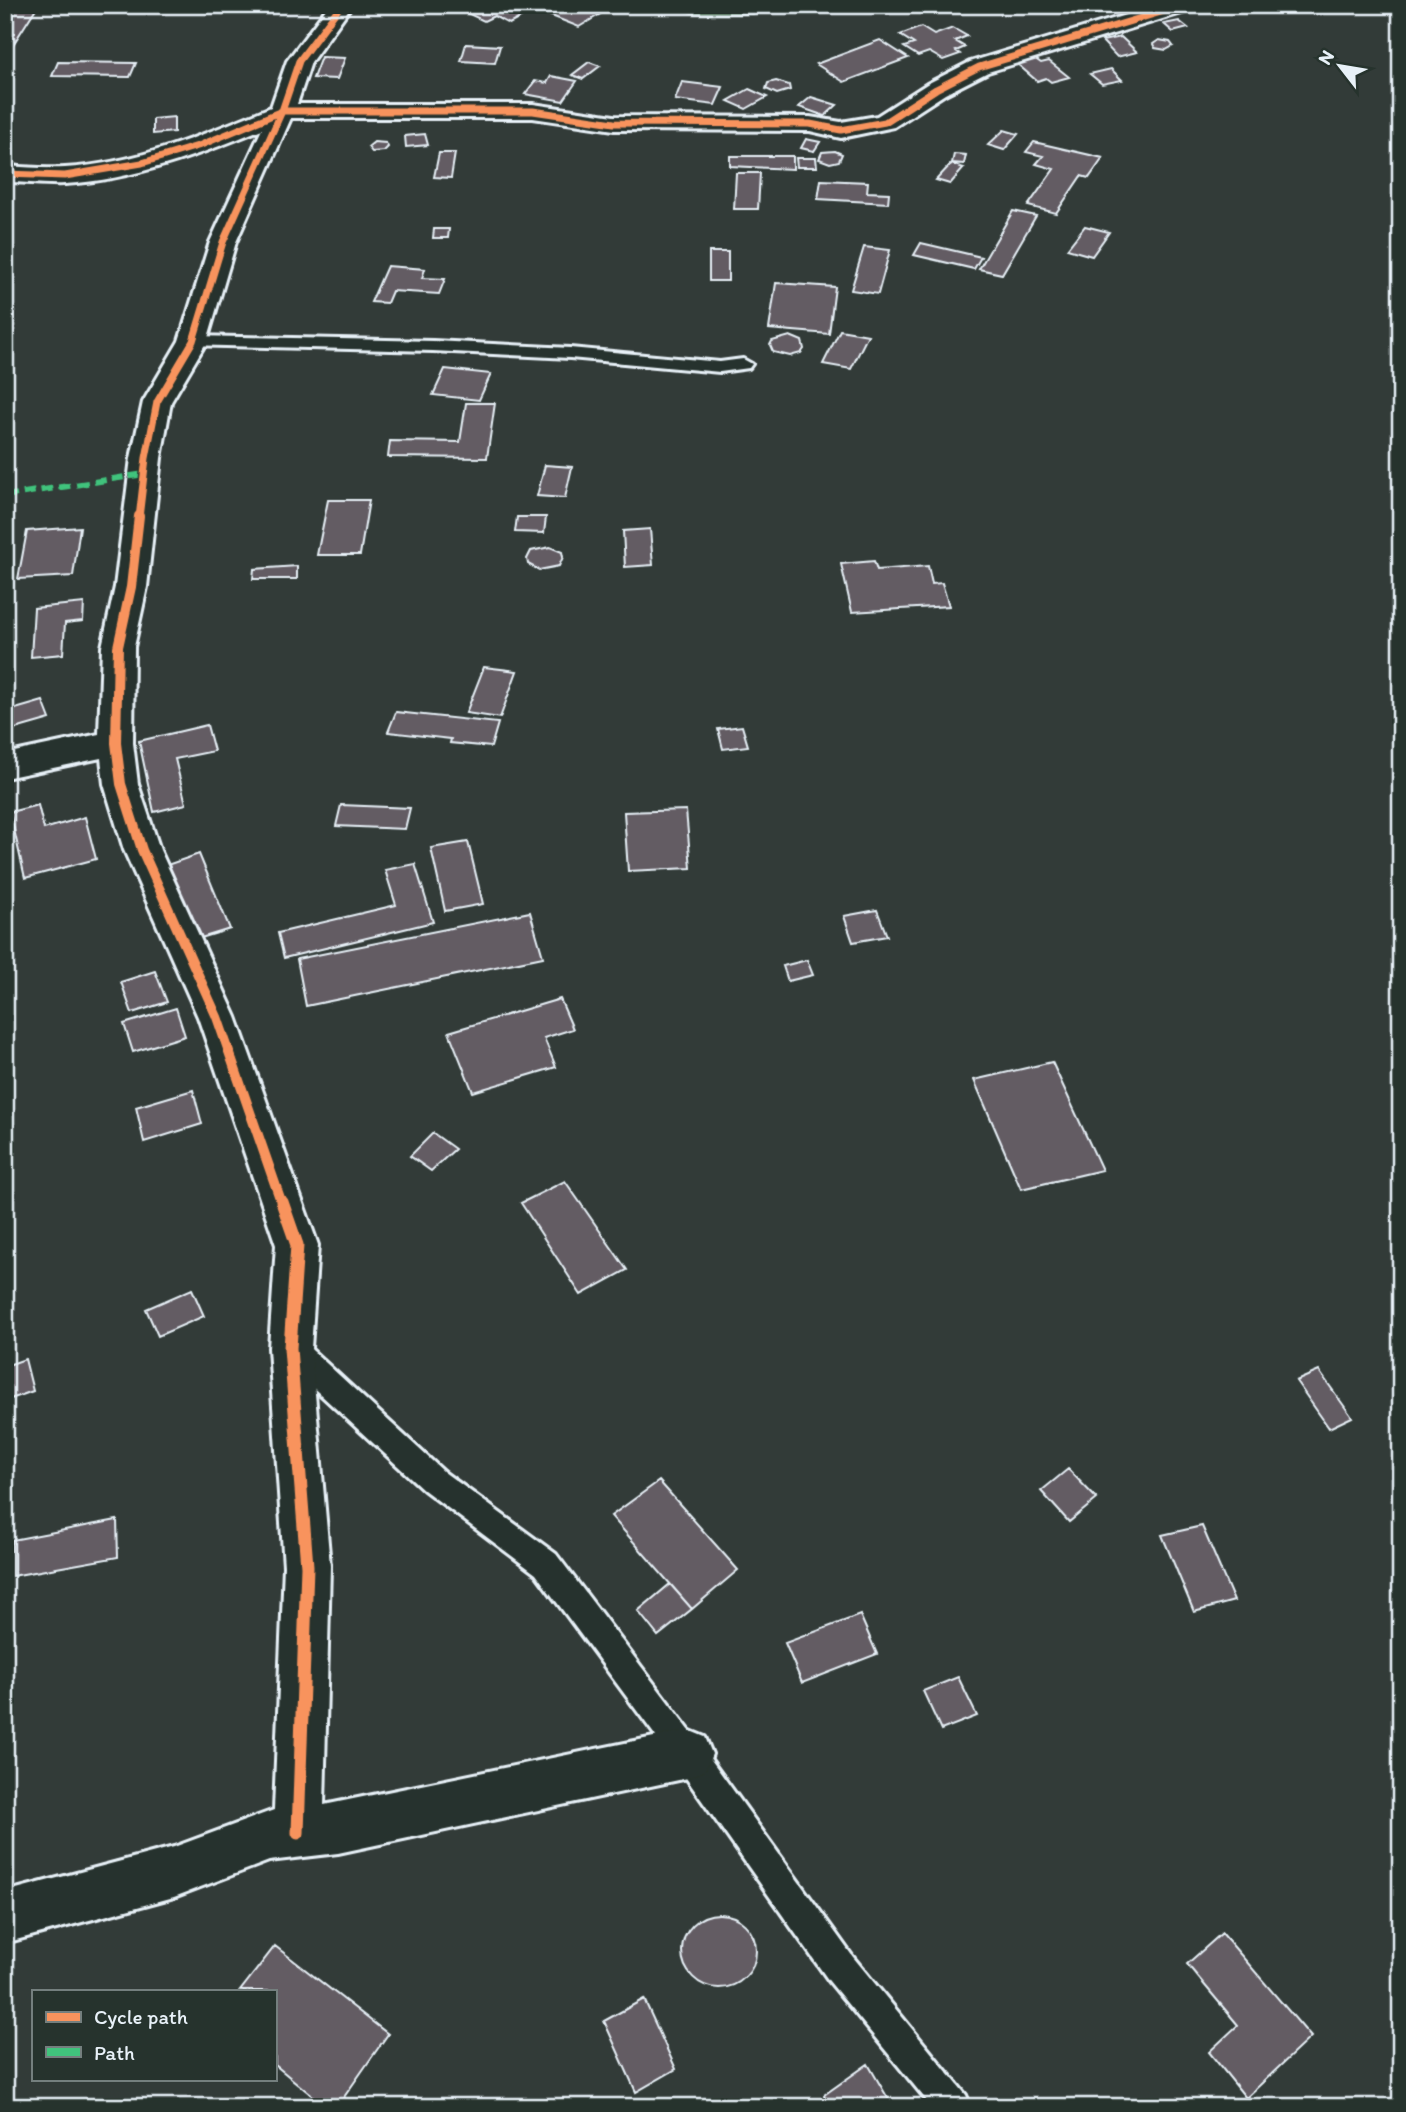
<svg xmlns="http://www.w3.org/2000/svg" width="1406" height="2112" viewBox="0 0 1406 2112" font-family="Itim,sans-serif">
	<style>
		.green { fill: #52735c; stroke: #9db2aa; stroke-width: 2 }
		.building { fill: #645c63; stroke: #e8f1f8; stroke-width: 2 }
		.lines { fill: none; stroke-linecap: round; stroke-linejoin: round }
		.service-casing { stroke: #e8f1f8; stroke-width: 6 }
		.minor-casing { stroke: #e8f1f8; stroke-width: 6 }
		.service { fill: #26332d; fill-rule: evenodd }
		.minor { fill: #26332d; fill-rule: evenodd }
		.quiet { stroke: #40c37c; stroke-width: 6; stroke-dasharray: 12 6; stroke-linecap: butt }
		.cycleway-far2-casing { stroke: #26332d; stroke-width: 10 }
		.cycleway-far1-casing { stroke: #26332d; stroke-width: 14 }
		.cycleway-casing { stroke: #26332d; stroke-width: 18 }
		.cycleway-far2 { stroke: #f8935d; stroke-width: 7 }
		.cycleway-far1 { stroke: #f8935d; stroke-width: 10 }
		.cycleway { stroke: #f8935d; stroke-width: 13 }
	</style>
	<rect width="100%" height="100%" fill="#323b38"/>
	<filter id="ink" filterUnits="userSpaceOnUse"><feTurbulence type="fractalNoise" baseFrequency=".0143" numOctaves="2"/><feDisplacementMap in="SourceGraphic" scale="14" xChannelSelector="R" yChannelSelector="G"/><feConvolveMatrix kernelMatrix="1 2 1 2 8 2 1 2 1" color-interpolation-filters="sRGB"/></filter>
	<g filter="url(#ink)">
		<path class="green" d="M 668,5 L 767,5 L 753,14 L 692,13 Z"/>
		<path class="building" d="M 5,5 L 38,5 L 9,51 L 5,51 Z
			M 201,5 L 238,5 L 231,14 L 197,11 Z
			M 483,5 L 496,5 L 522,17 L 509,24 L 494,16 L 484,21 L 467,13 Z
			M 790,5 L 833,5 L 833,6 L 794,11 Z
			M 563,7 L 579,13 L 589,8 L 602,13 L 579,27 L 549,15 Z
			M 1179,21 L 1188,28 L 1173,32 L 1164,24 Z
			M 921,27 L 934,35 L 953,28 L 967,36 L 955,41 L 965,47 L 956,51 L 960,54 L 943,60 L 929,52 L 918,56 L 904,47 L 914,44 L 900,35 Z
			M 1121,37 L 1137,52 L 1117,57 L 1102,41 Z
			M 880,40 L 908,58 L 844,82 L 816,64 Z
			M 1159,40 L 1170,42 L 1173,46 L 1166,50 L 1155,48 L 1153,44 Z
			M 466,44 L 500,46 L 495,63 L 461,61 Z
			M 321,57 L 345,58 L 337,79 L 313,78 Z
			M 1034,58 L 1041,63 L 1049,61 L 1069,77 L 1051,82 L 1046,78 L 1037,81 L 1016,63 Z
			M 58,62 L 136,63 L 130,77 L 52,76 Z
			M 589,62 L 600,66 L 583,79 L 572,75 Z
			M 1111,69 L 1122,80 L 1102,84 L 1090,74 Z
			M 551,76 L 577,81 L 563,101 L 525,94 L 535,81 L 547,83 Z
			M 776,81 L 789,85 L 790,90 L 777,94 L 766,89 L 768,83 Z
			M 682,82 L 723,87 L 715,105 L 675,100 Z
			M 749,89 L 767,97 L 746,109 L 728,101 Z
			M 811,97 L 837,105 L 825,116 L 799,107 Z
			M 174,117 L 174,132 L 153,134 L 153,119 Z
			M 1004,130 L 1018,134 L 1004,150 L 988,145 Z
			M 425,134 L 428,145 L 406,147 L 405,136 Z
			M 806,139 L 820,142 L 814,151 L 801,148 Z
			M 374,142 L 386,143 L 388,147 L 384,151 L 372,152 L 368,147 Z
			M 1034,142 L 1103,158 L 1089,178 L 1081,176 L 1056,213 L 1028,206 L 1054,169 L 1036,164 L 1043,156 L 1026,152 Z
			M 835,151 L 842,154 L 839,161 L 830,163 L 819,159 L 822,152 Z
			M 439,153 L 455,153 L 451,178 L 434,177 Z
			M 954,154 L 966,155 L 964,164 L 952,163 Z
			M 730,156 L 793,156 L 793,169 L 730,166 Z
			M 796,158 L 816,158 L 817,167 L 797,167 Z
			M 951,164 L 964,168 L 950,184 L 936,180 Z
			M 736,173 L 760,173 L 758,209 L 734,209 Z
			M 821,180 L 868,182 L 867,192 L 889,193 L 888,203 L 818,199 Z
			M 1013,211 L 1036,216 L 1002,274 L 979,269 Z
			M 1085,226 L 1109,232 L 1092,256 L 1067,249 Z
			M 434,229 L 449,229 L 448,238 L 433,238 Z
			M 921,243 L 981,257 L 974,269 L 914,255 Z
			M 864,247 L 890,250 L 878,294 L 851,290 Z
			M 709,252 L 728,252 L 728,281 L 709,281 Z
			M 387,266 L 425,269 L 422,278 L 445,279 L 439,294 L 392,291 L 387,303 L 371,302 Z
			M 776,283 L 835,287 L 829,334 L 769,329 Z
			M 840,330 L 868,335 L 851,369 L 823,364 Z
			M 790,336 L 802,341 L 804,349 L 801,353 L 790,356 L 773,352 L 770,345 L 772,341 Z
			M 445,369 L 491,374 L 479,400 L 433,395 Z
			M 466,403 L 495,403 L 487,458 L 388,457 L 390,441 L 460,442 Z
			M 545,465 L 572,467 L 565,498 L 537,496 Z
			M 328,500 L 369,500 L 360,555 L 317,555 Z
			M 517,517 L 546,517 L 544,533 L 515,532 Z
			M 80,527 L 73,576 L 18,579 L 27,531 Z
			M 650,529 L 653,565 L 625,567 L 623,531 Z
			M 550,547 L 562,552 L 563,557 L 559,566 L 539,570 L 528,564 L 527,559 L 531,551 Z
			M 874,561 L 877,570 L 928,566 L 932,584 L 942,583 L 949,606 L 852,612 L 841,564 Z
			M 297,566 L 297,579 L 253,579 L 254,569 Z
			M 84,603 L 83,621 L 65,623 L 63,654 L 31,657 L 34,608 Z
			M 484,667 L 517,671 L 500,718 L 466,713 Z
			M 43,701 L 50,719 L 5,732 L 5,712 Z
			M 396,712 L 498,723 L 491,747 L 450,743 L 451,739 L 388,732 Z
			M 207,725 L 214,751 L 175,759 L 186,804 L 154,812 L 139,741 Z
			M 742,726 L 748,746 L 723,749 L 718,729 Z
			M 38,805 L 44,829 L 85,817 L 96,859 L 25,878 L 10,812 Z
			M 341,805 L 410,808 L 405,829 L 336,826 Z
			M 686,810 L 691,868 L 628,871 L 624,812 Z
			M 468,842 L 483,904 L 445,911 L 431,848 Z
			M 199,854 L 230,929 L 191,941 L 161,867 Z
			M 415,864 L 433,922 L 284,958 L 278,933 L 396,905 L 385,870 Z
			M 877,910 L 887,936 L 853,942 L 844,916 Z
			M 530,912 L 543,957 L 306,1006 L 297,959 Z
			M 807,960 L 813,975 L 788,981 L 783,966 Z
			M 155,971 L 167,1002 L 132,1013 L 121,982 Z
			M 560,999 L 573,1029 L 544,1038 L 556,1067 L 473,1092 L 449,1032 Z
			M 176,1008 L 185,1036 L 133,1052 L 124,1024 Z
			M 1052,1062 L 1102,1170 L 1021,1189 L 974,1080 Z
			M 193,1090 L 202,1124 L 144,1142 L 136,1107 Z
			M 433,1133 L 455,1149 L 431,1171 L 410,1156 Z
			M 565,1181 L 627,1270 L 581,1295 L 521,1203 Z
			M 192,1289 L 204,1316 L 158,1336 L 146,1309 Z
			M 25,1359 L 33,1391 L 5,1401 L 5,1366 Z
			M 1319,1371 L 1352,1417 L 1329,1428 L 1296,1381 Z
			M 1068,1469 L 1097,1499 L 1069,1522 L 1041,1491 Z
			M 659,1481 L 738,1570 L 692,1609 L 611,1516 Z
			M 117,1520 L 118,1557 L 12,1576 L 12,1540 Z
			M 1202,1526 L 1234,1601 L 1194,1612 L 1162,1535 Z
			M 670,1584 L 692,1609 L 658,1636 L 638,1611 Z
			M 860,1615 L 877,1654 L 802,1683 L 785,1643 Z
			M 958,1677 L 977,1716 L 941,1730 L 923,1691 Z
			M682 1951a37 37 0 1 1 74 0a37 37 0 1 1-74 0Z
			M 1222,1933 L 1311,2037 L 1246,2098 L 1209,2052 L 1238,2025 L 1187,1964 Z
			M 275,1946 L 388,2034 L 337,2107 L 326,2107 L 275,2065 L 275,1991 L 240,1991 Z
			M 644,1999 L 676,2069 L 636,2092 L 604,2021 Z
			M 868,2064 L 893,2107 L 831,2107 L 824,2095 Z"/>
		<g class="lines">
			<g class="service-casing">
				<path id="service" d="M 193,336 L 433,341 L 570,348 L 720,362 L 743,359 L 752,364 L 749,368 L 720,372 L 570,358 L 433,351 L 187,345 L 184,341 Z
					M 290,1336 L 300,1339 L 444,1472 L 556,1554 L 699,1743 L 853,1957 L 966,2095 L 971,2107 L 932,2107 L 829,1981 L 677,1765 L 536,1574 L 424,1490 L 280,1357 L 276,1348 L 280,1339 Z"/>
			</g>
			<g class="minor-casing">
				<path id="minor" d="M 329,5 L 352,5 L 311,62 L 297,104 L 533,104 L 614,116 L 810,117 L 841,122 L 877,116 L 927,84 L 970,62 L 1159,5 L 1195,5 L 1192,10 L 988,72 L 945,94 L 894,127 L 841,138 L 810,131 L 614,130 L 533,118 L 291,118 L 236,242 L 207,341 L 171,402 L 161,458 L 147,587 L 134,647 L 133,743 L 138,784 L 160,850 L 236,1017 L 318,1245 L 311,1348 L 330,1566 L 324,1805 L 688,1730 L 705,1737 L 712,1754 L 705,1771 L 688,1778 L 338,1853 L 269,1861 L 174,1897 L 5,1943 L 5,1892 L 174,1847 L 274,1810 L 284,1566 L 269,1348 L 276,1245 L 198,1017 L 124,850 L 104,784 L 101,758 L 5,778 L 5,754 L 99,734 L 102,647 L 115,587 L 131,458 L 143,402 L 179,341 L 210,242 L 262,129 C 199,155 133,180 65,184 C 45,185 25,182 5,182 L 5,166 C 25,167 45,169 65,168 C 137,164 205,134 271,107 L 287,61 Z"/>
			</g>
			<use href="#service" class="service"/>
			<use href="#minor" class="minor"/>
			<path class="quiet" d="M 5,496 L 144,474"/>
			<g class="cycleway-far2-casing">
				<path id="cycleway-far2" d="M 5,174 L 65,176 L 142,163 L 201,145 L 282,111 L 533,111 L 614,123 L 810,124 L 841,130 L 885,122 L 936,89 L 979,67 L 1184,5
					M 139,518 L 146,458 L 157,402 L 193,341 L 223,242 L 282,111 L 299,61 L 341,5"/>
			</g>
			<g class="cycleway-far1-casing">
				<path id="cycleway-far1" d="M 139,516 L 131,587 L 118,647 L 116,743 L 121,784 L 142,850 L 217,1017 L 282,1204"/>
			</g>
			<g class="cycleway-casing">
				<path id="cycleway" d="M 282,1202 L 297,1245 L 290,1348 L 307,1566 L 298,1833"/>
			</g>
			<use href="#cycleway-far2" class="cycleway-far2"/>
			<use href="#cycleway-far1" class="cycleway-far1"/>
			<use href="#cycleway" class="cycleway"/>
		</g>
	</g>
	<rect width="1406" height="2112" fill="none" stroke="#26332d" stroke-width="28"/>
	<rect x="14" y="14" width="1378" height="2084" fill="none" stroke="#e8f1f8" stroke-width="2.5" filter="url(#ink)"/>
	<rect x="32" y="1990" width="245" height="91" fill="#26332d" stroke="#747f7e" stroke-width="2"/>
	<rect x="46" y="2012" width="35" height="10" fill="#f8935d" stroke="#747f7e" stroke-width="2"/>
	<text x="94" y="2024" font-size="21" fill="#e8f1f8">Cycle path</text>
	<rect x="46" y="2047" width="35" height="10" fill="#40c37c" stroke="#747f7e" stroke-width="2"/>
	<text x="94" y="2060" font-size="21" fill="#e8f1f8">Path</text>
	<g transform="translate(1340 66) rotate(301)" stroke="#26332d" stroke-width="5" paint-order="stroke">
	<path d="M0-5L12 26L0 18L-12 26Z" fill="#e8f1f8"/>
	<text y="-10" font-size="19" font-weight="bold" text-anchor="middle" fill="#e8f1f8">N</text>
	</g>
</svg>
